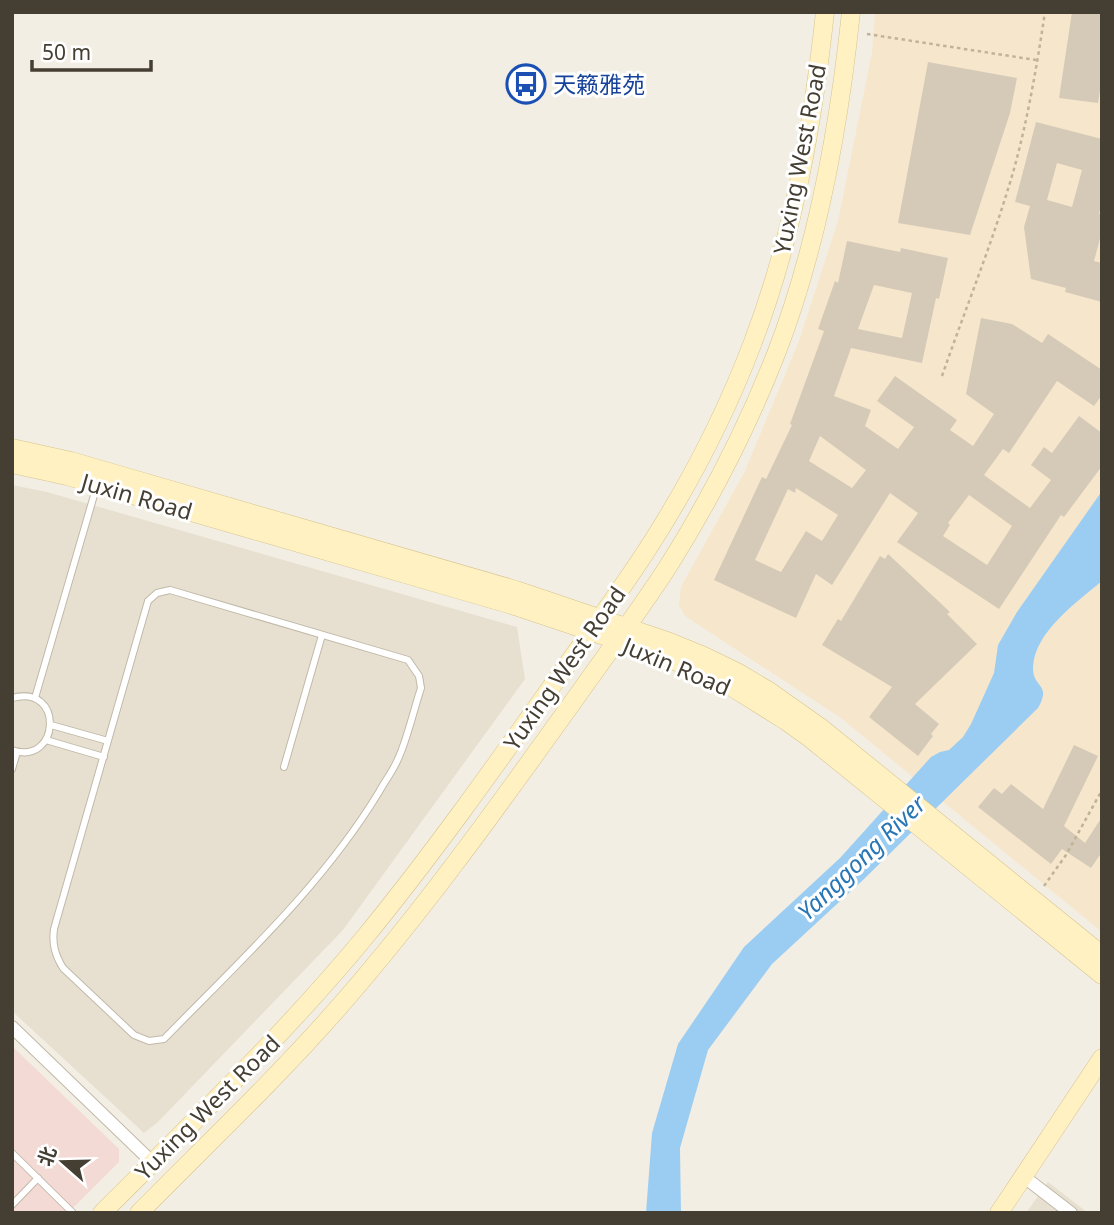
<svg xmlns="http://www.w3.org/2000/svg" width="1114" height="1225" viewBox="0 0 1114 1225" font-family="'Noto Sans','Noto Sans SC',sans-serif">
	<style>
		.residential { fill: #e7e0d1 }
		.commercial { fill: #f6e6cc }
		.medical { fill: #f4dad5 }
		.water { fill: #9bcdf3 }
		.building { fill: #d5cab8; fill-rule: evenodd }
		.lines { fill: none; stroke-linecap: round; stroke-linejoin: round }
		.lane-casing { stroke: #c1b9a8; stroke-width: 8 }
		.street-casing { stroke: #c1b9a8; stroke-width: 14 }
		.secondary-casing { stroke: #d5c490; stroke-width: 19 }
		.path { stroke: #c1b396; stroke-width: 2.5; stroke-dasharray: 3.5 3.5; stroke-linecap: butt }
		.lane { stroke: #fff; stroke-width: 6 }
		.street { stroke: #fff; stroke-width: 12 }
		.secondary { stroke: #fff1c1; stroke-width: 18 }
		.labels { text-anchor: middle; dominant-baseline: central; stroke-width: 6; stroke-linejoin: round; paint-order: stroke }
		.transit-label { font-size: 23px; fill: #164399; stroke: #fff; text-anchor: start }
		.street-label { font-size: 23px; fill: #453e33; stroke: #fff }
		.water-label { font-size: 24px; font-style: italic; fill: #2876b5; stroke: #fff }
	</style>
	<rect width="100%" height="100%" fill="#f3eee3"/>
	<path class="residential" d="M 12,485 L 47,492 L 517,627 L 525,679 L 343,930 L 158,1122 L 144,1133 L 12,1011 Z
		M 1048,1182 L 1088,1213 L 1026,1213 Z"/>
	<path class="commercial" d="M 875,12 L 1102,12 L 1102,932 L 841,718 L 685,616 L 679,605 L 681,587 L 745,471 L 799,341 L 838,221 L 872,53 Z"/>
	<path class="medical" d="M 12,1046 L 119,1149 L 119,1162 L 68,1213 L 12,1213 Z"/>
	<path class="water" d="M 1102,491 L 1102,581 C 1077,602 1034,632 1033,668 C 1033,689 1052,683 1038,708 L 863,880 L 772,964 L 708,1050 L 680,1148 L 681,1213 L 646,1213 L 652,1133 L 678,1044 L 744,947 L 840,858 L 931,757 L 940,752 L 949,750 L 963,737 L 971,724 L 994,673 L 998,645 L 1017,612 Z"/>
	<path class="building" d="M 1072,12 L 1102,12 L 1102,78 L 1098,103 L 1059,98 Z
		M 928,62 L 1017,78 L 1010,113 L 970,235 L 898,223 Z
		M 1036,122 L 1102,139 L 1102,202 L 1099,214 L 1102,215 L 1102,231 L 1094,261 L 1102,263 L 1102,302 L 1065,292 L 1066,288 L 1031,279 L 1024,227 L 1030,206 L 1015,202 ZM 1057,163 L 1082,170 L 1072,207 L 1047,200 Z
		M 847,241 L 900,252 L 901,248 L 948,258 L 939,299 L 936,298 L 922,363 L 851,348 L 834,396 L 871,410 L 865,426 L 898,449 L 914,427 L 877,401 L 895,376 L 957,420 L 950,430 L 973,446 L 994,414 L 966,394 L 981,318 L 1012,324 L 1042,343 L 1048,334 L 1102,370 L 1102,395 L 1094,406 L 1057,381 L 1009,453 L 1003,449 L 984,475 L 1030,508 L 1051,480 L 1031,465 L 1044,447 L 1052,453 L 1079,416 L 1102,433 L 1102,466 L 1064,517 L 1061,515 L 999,609 L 897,542 L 918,513 L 890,493 L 832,585 L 816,574 L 796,618 L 714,580 L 762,477 L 766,479 L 792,425 L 790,424 L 824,331 L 818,329 L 835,281 L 838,283 ZM 874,285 L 912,293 L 902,338 L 858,329 ZM 820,436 L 866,470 L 852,488 L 809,461 ZM 796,488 L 838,515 L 822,541 L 806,531 L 781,572 L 755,560 L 788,489 L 795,493 ZM 969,495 L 1012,526 L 987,565 L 943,536 L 950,525 L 948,523 Z
		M 888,554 L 950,612 L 947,614 L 977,644 L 915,704 L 939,724 L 931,734 L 933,736 L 918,756 L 869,717 L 892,687 L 822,645 L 838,619 L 841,621 L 880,556 L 885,559 Z
		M 1074,745 L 1098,756 L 1064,826 L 1085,843 L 1102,817 L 1102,852 L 1091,868 L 1062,849 L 1051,864 L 978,807 L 994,788 L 1002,794 L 1011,784 L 1043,809 Z"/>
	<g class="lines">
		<g class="lane-casing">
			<path id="lane" d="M 170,590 L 408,660 L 419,676 L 421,688 C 414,709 407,740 398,759 C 393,771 385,781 379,792 C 322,886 240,961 164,1039 L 149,1041 L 134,1035 L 63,968 C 55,955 52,944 54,929 L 148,601 L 157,593 Z
				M 12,698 C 65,683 60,767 12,750
				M 35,698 L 97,485
				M 51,725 L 108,741
				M 46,740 L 104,757
				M 284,767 L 322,635
				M 12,769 L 17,752
				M 12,1153 L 73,1213
				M 12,1205 L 38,1178"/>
		</g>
		<g class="street-casing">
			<path id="street" d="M 12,1027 L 152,1162
				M 1023,1176 L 1071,1213"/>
		</g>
		<g class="secondary-casing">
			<path id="secondary" d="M 12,448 L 71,461 L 516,590 L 670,642 L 704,656 L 737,672 L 769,691 L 820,727 L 1102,955
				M 12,464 L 67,476 L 512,605 L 664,656 L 730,686 L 786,721 L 811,739 L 1102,975
				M 102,1213 C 192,1123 284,1035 365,937 C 432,855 493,769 554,683 C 585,640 616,597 645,553 C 688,487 725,416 753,342 C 793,237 813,124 825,12
				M 139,1213 C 206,1145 276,1079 339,1007 C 423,911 496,809 570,706 C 603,659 638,613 669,565 C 711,498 747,428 776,354 C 818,246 839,128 851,12
				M 999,1213 L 1102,1058"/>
		</g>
		<path class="path" d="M 867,34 L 1036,60
			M 942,376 C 966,307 994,239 1014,169 C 1028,118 1037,65 1045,12
			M 1044,886 L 1066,855 L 1102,790"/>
		<use href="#lane" class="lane"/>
		<use href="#street" class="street"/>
		<use href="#secondary" class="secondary"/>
	</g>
	<defs>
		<g id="bus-ring" transform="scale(2.0125)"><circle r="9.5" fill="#fff" stroke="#1a4fb4" stroke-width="1.5"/><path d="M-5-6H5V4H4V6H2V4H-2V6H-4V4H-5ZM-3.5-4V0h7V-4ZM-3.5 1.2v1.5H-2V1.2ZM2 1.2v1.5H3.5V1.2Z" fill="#1a4fb4"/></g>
	</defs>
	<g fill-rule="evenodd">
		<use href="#bus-ring" x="526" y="84"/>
	</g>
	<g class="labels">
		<g class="transit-label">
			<text x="553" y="84">天籁雅苑</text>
		</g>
		<g class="street-label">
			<text transform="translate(799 159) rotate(-79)">Yuxing West Road</text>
			<text transform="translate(137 496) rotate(16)">Juxin Road</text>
			<text transform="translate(677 666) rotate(23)">Juxin Road</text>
			<text transform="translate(564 668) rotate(-55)">Yuxing West Road</text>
			<text transform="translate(207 1107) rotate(-45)">Yuxing West Road</text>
		</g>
		<g class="water-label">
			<text transform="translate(861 857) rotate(-44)">Yanggong River</text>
		</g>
	</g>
	<rect width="1114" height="1225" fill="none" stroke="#453e33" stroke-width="28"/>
	<g transform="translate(63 1162) rotate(290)" stroke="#ffffff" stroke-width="5" paint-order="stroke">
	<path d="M0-5L12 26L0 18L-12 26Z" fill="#453e33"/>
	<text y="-10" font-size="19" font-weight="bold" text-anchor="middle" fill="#453e33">北</text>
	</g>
	<path d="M32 60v10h119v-10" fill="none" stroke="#453e33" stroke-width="3.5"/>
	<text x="42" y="60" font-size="21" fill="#453e33" stroke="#ffffff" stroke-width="5" paint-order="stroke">50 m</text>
</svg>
